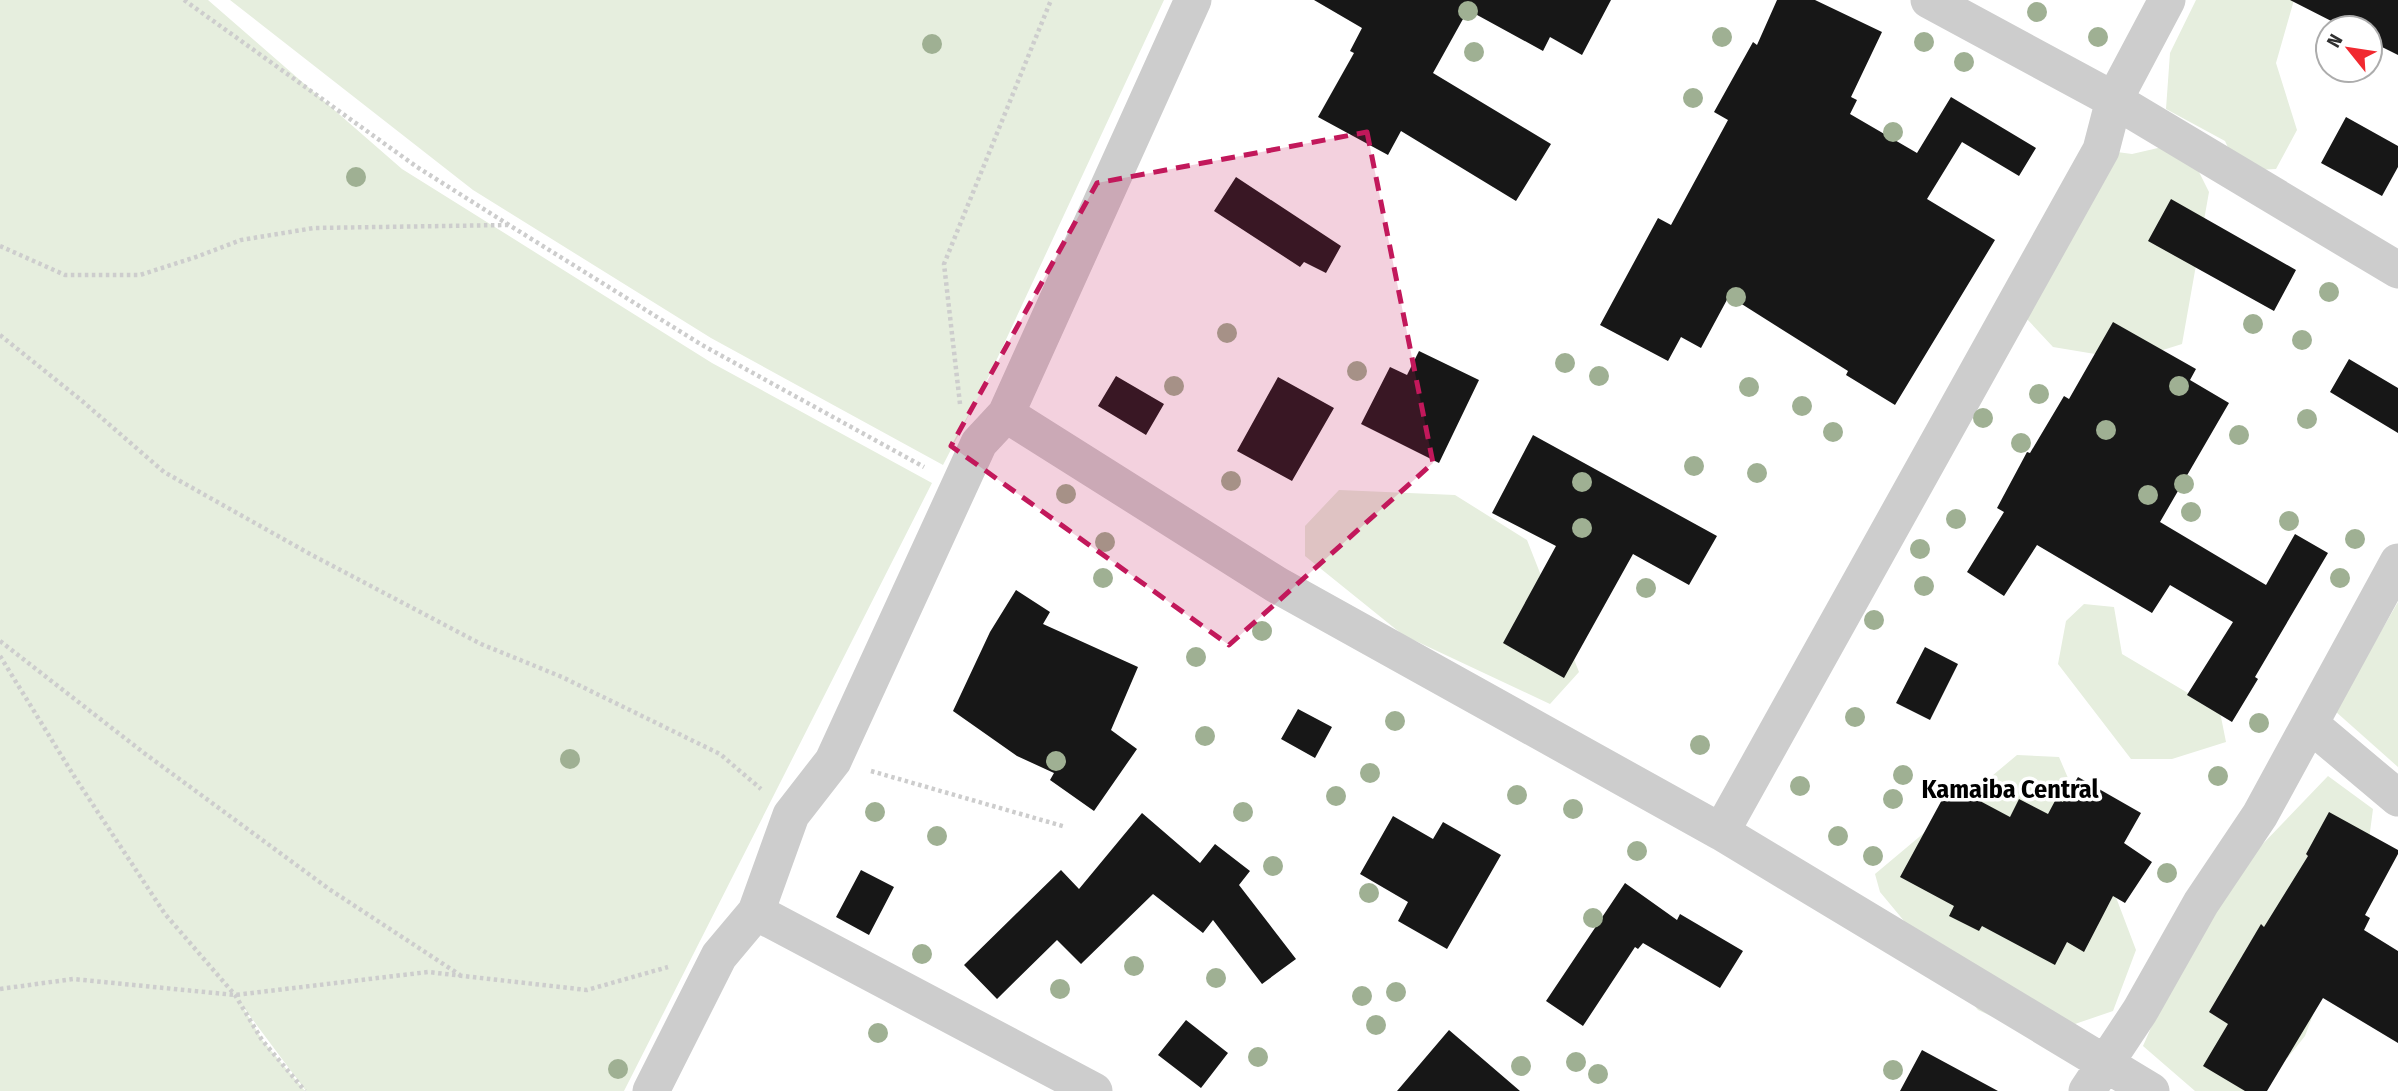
<svg xmlns="http://www.w3.org/2000/svg" width="2398" height="1091" viewBox="0 0 2398 1091" font-family="'Fira Sans Condensed',sans-serif">
	<style>
		.green { fill: #e6eede }
		.building { fill: #171717 }
		.lines { fill: none; stroke-linecap: round; stroke-linejoin: round }
		.path { stroke: #cdcdcd; stroke-width: 4.5; stroke-dasharray: 3.5 3.5; stroke-linecap: butt }
		.minor { stroke: #cdcdcd; stroke-width: 37 }
		.tree { fill: #9fb093 }
		.marked { fill: #c2185b; fill-opacity: 0.2; stroke: #c2185b; stroke-width: 5; stroke-dasharray: 14 9; stroke-linejoin: round }
		.labels { text-anchor: middle; dominant-baseline: central; stroke-width: 7; stroke-linejoin: round; paint-order: stroke }
		.quarter-label { font-size: 26px; font-weight: bold; fill: #000; stroke: #fff }
	</style>
	<rect width="100%" height="100%" fill="#fff"/>
	<path class="green" d="M 0,0 L 208,0 L 402,169 L 712,363 L 932,483 L 624,1091 L 306,1091 L 241,1004 L 262,1040 L 305,1091 L 0,1091 Z
		M 230,0 L 1164,0 L 990,374 L 943,465 L 711,338 L 473,190 Z
		M 2196,0 L 2294,0 L 2276,63 L 2297,130 L 2276,169 L 2239,171 L 2225,141 L 2166,109 L 2170,53 Z
		M 2184,142 L 2209,192 L 2182,344 L 2131,360 L 2053,347 L 2027,319 L 2102,150 L 2132,154 Z
		M 1339,490 L 1455,495 L 1527,540 L 1579,672 L 1550,704 L 1403,635 L 1305,556 L 1305,526 Z
		M 2398,602 L 2398,767 L 2335,711 Z
		M 2084,604 L 2114,607 L 2122,654 L 2220,712 L 2226,742 L 2172,759 L 2131,759 L 2058,664 L 2066,621 Z
		M 2017,755 L 2059,757 L 2092,834 L 2136,950 L 2113,1011 L 2037,1037 L 1978,1010 L 1880,892 L 1875,874 Z
		M 2328,776 L 2373,809 L 2364,878 L 2305,1036 L 2261,1091 L 2195,1091 L 2143,1046 L 2205,904 Z"/>
	<path class="building" d="M 1314,0 L 1611,0 L 1582,55 L 1550,37 L 1543,51 L 1468,10 L 1433,73 L 1551,144 L 1516,201 L 1401,131 L 1388,155 L 1318,117 L 1354,53 L 1350,51 L 1362,28 Z
		M 1777,0 L 1815,0 L 1882,32 L 1851,97 L 1857,100 L 1850,114 L 1917,153 L 1951,97 L 2036,148 L 2019,176 L 1962,142 L 1927,199 L 1995,240 L 1895,405 L 1846,375 L 1848,371 L 1729,296 L 1701,348 L 1681,337 L 1668,361 L 1600,325 L 1658,218 L 1671,225 L 1728,120 L 1714,112 L 1753,42 L 1757,45 Z
		M 2290,0 L 2398,0 L 2398,55 L 2370,41 L 2370,28 L 2345,28 Z
		M 2346,117 L 2398,146 L 2398,167 L 2382,196 L 2321,163 Z
		M 1236,177 L 1341,246 L 1326,273 L 1304,262 L 1300,267 L 1214,211 Z
		M 2171,199 L 2296,270 L 2274,311 L 2148,241 Z
		M 2113,322 L 2196,369 L 2190,380 L 2229,403 L 2160,522 L 2266,585 L 2295,534 L 2328,553 L 2255,677 L 2258,679 L 2232,722 L 2187,695 L 2233,622 L 2170,585 L 2152,613 L 2037,545 L 2004,596 L 1967,572 L 2004,512 L 1997,508 L 2027,452 L 2030,453 L 2064,396 L 2069,399 Z
		M 1419,351 L 1479,380 L 1439,463 L 1361,424 L 1390,367 L 1407,375 Z
		M 2349,359 L 2398,388 L 2398,433 L 2330,392 Z
		M 1116,376 L 1164,404 L 1146,435 L 1098,406 Z
		M 1278,377 L 1334,408 L 1292,481 L 1237,451 Z
		M 1533,435 L 1717,536 L 1689,585 L 1633,554 L 1564,678 L 1503,643 L 1556,546 L 1492,513 Z
		M 1016,590 L 1050,612 L 1043,624 L 1138,667 L 1111,730 L 1137,749 L 1094,811 L 1050,780 L 1054,773 L 1017,756 L 953,711 L 990,632 Z
		M 1925,647 L 1958,664 L 1930,720 L 1896,703 Z
		M 1298,709 L 1332,727 L 1315,758 L 1281,739 Z
		M 2078,777 L 2141,813 L 2124,843 L 2152,862 L 2125,903 L 2113,896 L 2084,952 L 2067,942 L 2055,965 L 1982,926 L 1979,931 L 1949,916 L 1954,906 L 1900,877 L 1950,785 L 2010,817 L 2019,799 L 2048,814 L 2056,799 L 2063,802 Z
		M 2329,812 L 2398,850 L 2398,854 L 2365,915 L 2370,918 L 2364,930 L 2398,951 L 2398,1043 L 2323,998 L 2267,1091 L 2245,1091 L 2203,1066 L 2228,1024 L 2209,1012 L 2261,924 L 2264,927 L 2308,856 L 2306,854 Z
		M 1142,813 L 1200,863 L 1215,844 L 1250,871 L 1239,885 L 1296,959 L 1262,984 L 1213,920 L 1203,933 L 1153,894 L 1081,964 L 1057,940 L 997,999 L 964,965 L 1061,870 L 1079,889 Z
		M 1393,816 L 1433,839 L 1443,822 L 1501,855 L 1447,949 L 1398,921 L 1408,902 L 1360,874 Z
		M 861,870 L 894,887 L 869,935 L 836,917 Z
		M 1625,883 L 1677,920 L 1680,914 L 1743,951 L 1720,988 L 1643,943 L 1638,949 L 1635,947 L 1583,1026 L 1546,1001 Z
		M 1186,1020 L 1228,1053 L 1201,1088 L 1158,1055 Z
		M 1449,1030 L 1520,1091 L 1397,1091 Z
		M 1922,1050 L 1998,1091 L 1900,1091 Z"/>
	<g class="lines">
		<path class="path" d="M 184,0 L 417,167 L 509,225 L 702,345 L 924,467
			M 0,246 L 65,275 L 140,275 L 196,257 L 241,240 L 314,228 L 508,225
			M 0,335 L 81,400 L 164,472 L 310,554 L 481,644 L 562,677 L 720,754 L 761,789
			M 960,404 L 944,264 L 1051,0
			M 0,641 L 144,753 L 329,889 L 460,975
			M 0,656 L 74,776 L 165,914 L 235,995 L 262,1040 L 305,1091
			M 871,771 L 1066,827
			M 0,989 L 73,979 L 235,995 L 428,972 L 587,990 L 668,967"/>
		<path class="minor" d="M 1929,0 L 2114,100 L 2398,270
			M 1006,414 L 1277,585 L 1721,832 L 2151,1091
			M 2311,725 L 2398,798
			M 1721,832 L 2101,150 L 2114,100 L 2167,0
			M 756,912 L 1094,1091
			M 651,1091 L 719,956 L 756,912 L 791,815 L 833,761 L 979,443 L 1006,414 L 1193,0
			M 2087,1091 L 2140,1011 L 2201,903 L 2260,815 L 2398,562"/>
	</g>
	<g class="tree">
		<circle cx="1468" cy="11" r="10"/>
		<circle cx="2037" cy="12" r="10"/>
		<circle cx="1722" cy="37" r="10"/>
		<circle cx="2098" cy="37" r="10"/>
		<circle cx="1924" cy="42" r="10"/>
		<circle cx="932" cy="44" r="10"/>
		<circle cx="1474" cy="52" r="10"/>
		<circle cx="1964" cy="62" r="10"/>
		<circle cx="1693" cy="98" r="10"/>
		<circle cx="1893" cy="132" r="10"/>
		<circle cx="356" cy="177" r="10"/>
		<circle cx="2329" cy="292" r="10"/>
		<circle cx="1736" cy="297" r="10"/>
		<circle cx="2253" cy="324" r="10"/>
		<circle cx="1227" cy="333" r="10"/>
		<circle cx="2302" cy="340" r="10"/>
		<circle cx="1565" cy="363" r="10"/>
		<circle cx="1357" cy="371" r="10"/>
		<circle cx="1599" cy="376" r="10"/>
		<circle cx="1174" cy="386" r="10"/>
		<circle cx="2179" cy="386" r="10"/>
		<circle cx="1749" cy="387" r="10"/>
		<circle cx="2039" cy="394" r="10"/>
		<circle cx="1802" cy="406" r="10"/>
		<circle cx="1983" cy="418" r="10"/>
		<circle cx="2307" cy="419" r="10"/>
		<circle cx="2106" cy="430" r="10"/>
		<circle cx="1833" cy="432" r="10"/>
		<circle cx="2239" cy="435" r="10"/>
		<circle cx="2021" cy="443" r="10"/>
		<circle cx="1694" cy="466" r="10"/>
		<circle cx="1757" cy="473" r="10"/>
		<circle cx="1231" cy="481" r="10"/>
		<circle cx="1582" cy="482" r="10"/>
		<circle cx="2184" cy="484" r="10"/>
		<circle cx="1066" cy="494" r="10"/>
		<circle cx="2148" cy="495" r="10"/>
		<circle cx="2191" cy="512" r="10"/>
		<circle cx="1956" cy="519" r="10"/>
		<circle cx="2289" cy="521" r="10"/>
		<circle cx="1582" cy="528" r="10"/>
		<circle cx="2355" cy="539" r="10"/>
		<circle cx="1105" cy="542" r="10"/>
		<circle cx="1920" cy="549" r="10"/>
		<circle cx="1103" cy="578" r="10"/>
		<circle cx="2340" cy="578" r="10"/>
		<circle cx="1924" cy="586" r="10"/>
		<circle cx="1646" cy="588" r="10"/>
		<circle cx="1874" cy="620" r="10"/>
		<circle cx="1262" cy="631" r="10"/>
		<circle cx="1196" cy="657" r="10"/>
		<circle cx="1855" cy="717" r="10"/>
		<circle cx="1395" cy="721" r="10"/>
		<circle cx="2259" cy="723" r="10"/>
		<circle cx="1205" cy="736" r="10"/>
		<circle cx="1700" cy="745" r="10"/>
		<circle cx="570" cy="759" r="10"/>
		<circle cx="1056" cy="761" r="10"/>
		<circle cx="1370" cy="773" r="10"/>
		<circle cx="1903" cy="775" r="10"/>
		<circle cx="2218" cy="776" r="10"/>
		<circle cx="1800" cy="786" r="10"/>
		<circle cx="1517" cy="795" r="10"/>
		<circle cx="1336" cy="796" r="10"/>
		<circle cx="1893" cy="799" r="10"/>
		<circle cx="1573" cy="809" r="10"/>
		<circle cx="875" cy="812" r="10"/>
		<circle cx="1243" cy="812" r="10"/>
		<circle cx="937" cy="836" r="10"/>
		<circle cx="1838" cy="836" r="10"/>
		<circle cx="1637" cy="851" r="10"/>
		<circle cx="1873" cy="856" r="10"/>
		<circle cx="1273" cy="866" r="10"/>
		<circle cx="2167" cy="873" r="10"/>
		<circle cx="1369" cy="893" r="10"/>
		<circle cx="1593" cy="918" r="10"/>
		<circle cx="922" cy="954" r="10"/>
		<circle cx="1134" cy="966" r="10"/>
		<circle cx="1216" cy="978" r="10"/>
		<circle cx="1060" cy="989" r="10"/>
		<circle cx="1396" cy="992" r="10"/>
		<circle cx="1362" cy="996" r="10"/>
		<circle cx="1376" cy="1025" r="10"/>
		<circle cx="878" cy="1033" r="10"/>
		<circle cx="1258" cy="1057" r="10"/>
		<circle cx="1576" cy="1062" r="10"/>
		<circle cx="1521" cy="1066" r="10"/>
		<circle cx="618" cy="1069" r="10"/>
		<circle cx="1893" cy="1070" r="10"/>
		<circle cx="1598" cy="1074" r="10"/>
	</g>
	<path class="marked" d="M 1367,132 L 1433,463 L 1229,645 L 951,446 L 1097,183 Z"/>
	<g class="labels">
		<g class="quarter-label">
			<text x="2010" y="789">Kamaiba Central</text>
		</g>
	</g>
	<g transform="translate(2349 49) rotate(300)"><circle r="33" fill="#ffffff" stroke="#acacac" stroke-width="2"/>
	<path d="M0-5L12 26L0 18L-12 26Z" fill="#f12930"/>
	<text y="-10" font-size="19" font-weight="bold" text-anchor="middle" fill="#303030">N</text>
	</g>
</svg>
